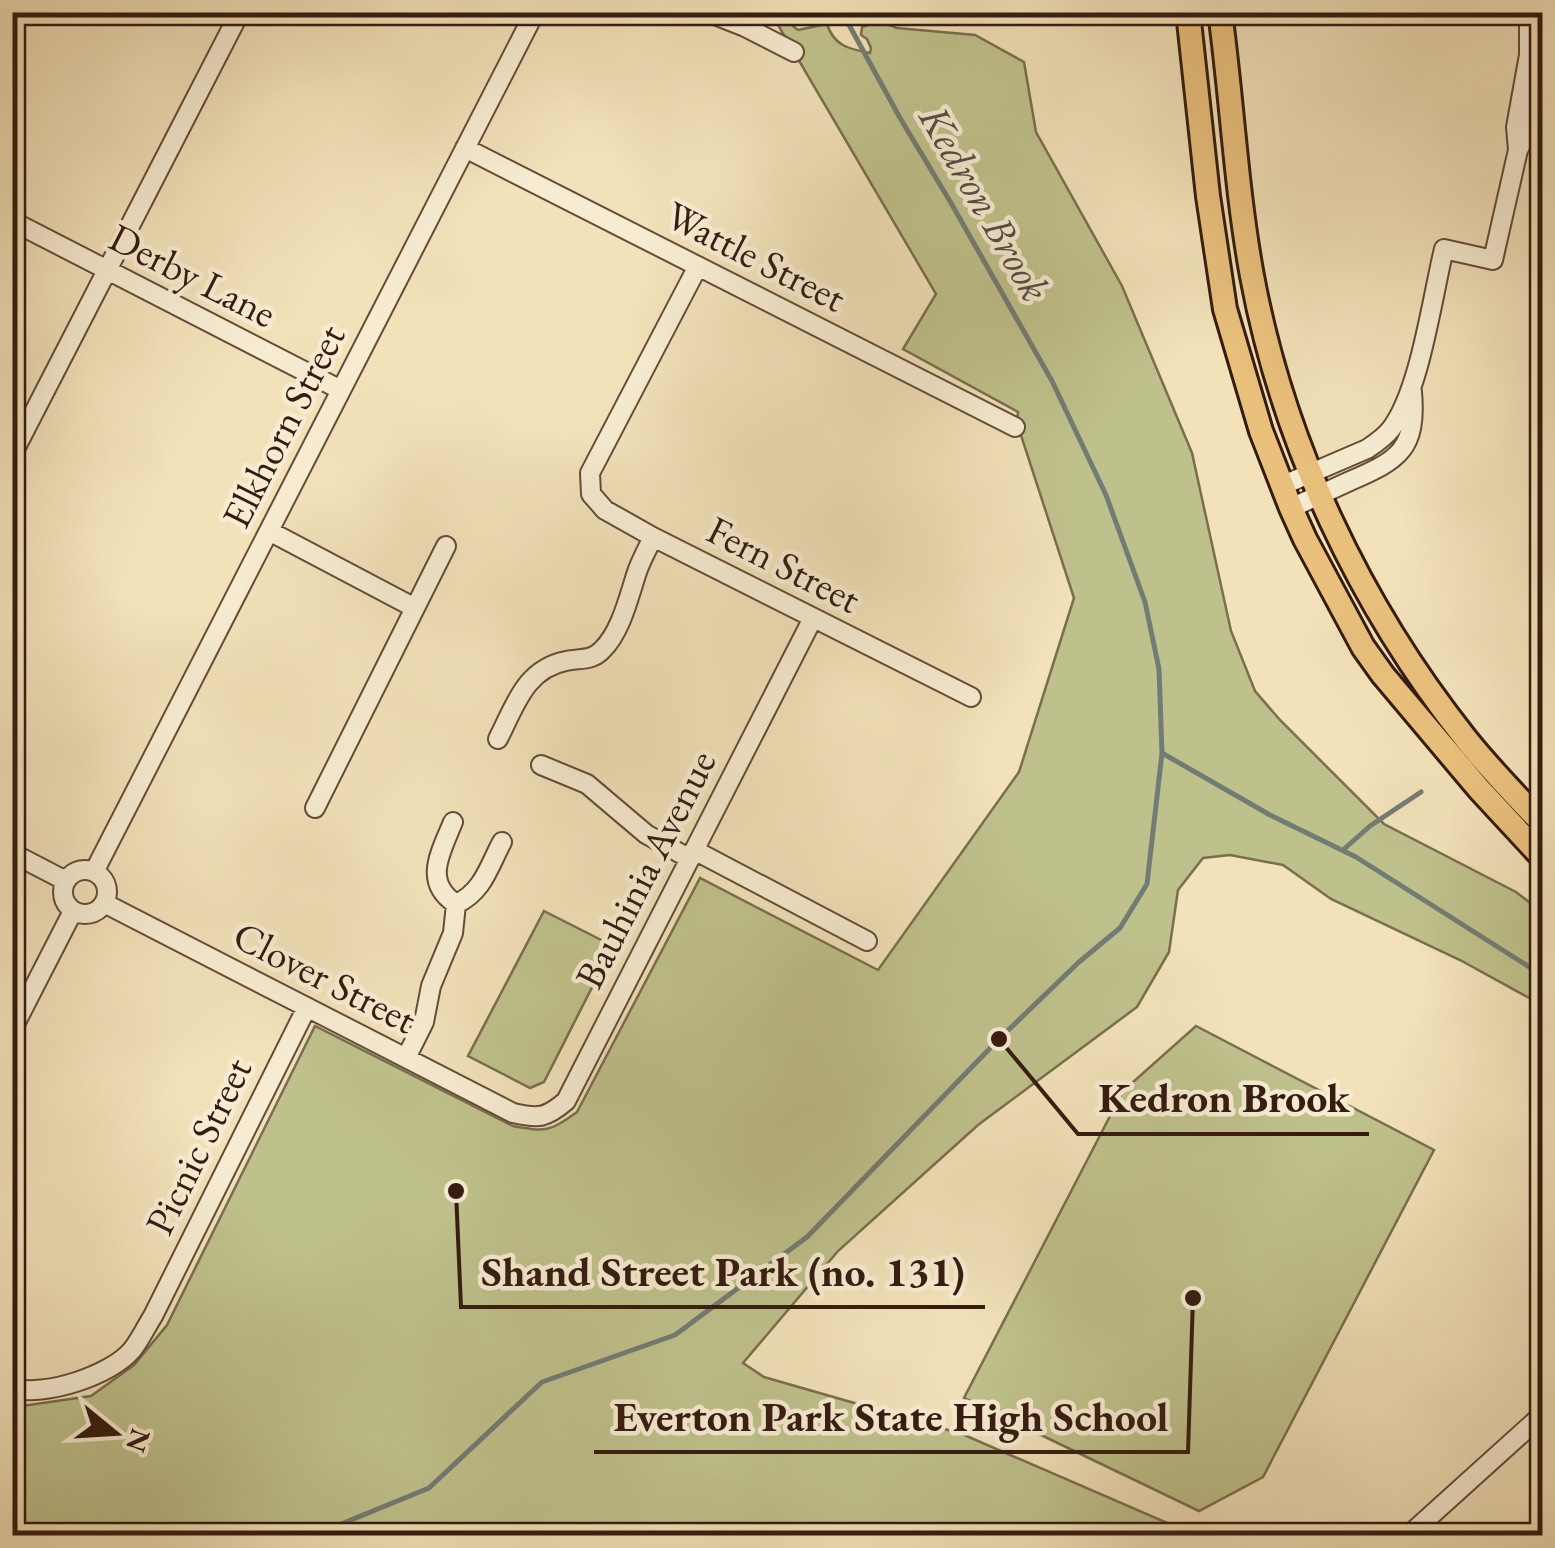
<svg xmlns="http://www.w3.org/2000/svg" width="1555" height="1548" viewBox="0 0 1555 1548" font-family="'EB Garamond',serif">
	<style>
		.green { fill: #bfc18c; stroke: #7a6e4e; stroke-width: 2.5 }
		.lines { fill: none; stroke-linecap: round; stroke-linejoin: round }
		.stream { stroke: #737c74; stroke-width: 5 }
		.minor-casing { stroke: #644c3a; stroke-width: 22 }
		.major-casing { stroke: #351b10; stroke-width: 28 }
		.minor { stroke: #f7ecd2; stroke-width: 18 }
		.major { stroke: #e9c07c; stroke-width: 22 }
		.labels { text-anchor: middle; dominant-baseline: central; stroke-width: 9; stroke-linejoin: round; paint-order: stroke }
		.street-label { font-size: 40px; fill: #351b10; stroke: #f7ecd2 }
		.water-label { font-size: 42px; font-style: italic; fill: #544b42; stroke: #f7ecd2 }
		.leader { fill: none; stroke: #351b10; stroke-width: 4 }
		.callout-dot { fill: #351b10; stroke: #f7ecd2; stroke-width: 4 }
		.callout-label { font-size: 42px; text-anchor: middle; font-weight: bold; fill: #351b10; stroke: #f7ecd2; stroke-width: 9; stroke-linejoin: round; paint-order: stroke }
	</style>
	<rect width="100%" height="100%" fill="#f2e1b9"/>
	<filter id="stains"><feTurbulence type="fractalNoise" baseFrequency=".002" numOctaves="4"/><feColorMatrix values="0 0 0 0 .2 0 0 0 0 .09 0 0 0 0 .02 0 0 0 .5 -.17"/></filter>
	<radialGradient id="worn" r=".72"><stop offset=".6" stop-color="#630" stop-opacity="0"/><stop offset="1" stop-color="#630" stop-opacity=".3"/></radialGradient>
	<path class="green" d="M 771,13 L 786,13 L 789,16 L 789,23 L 798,30 L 827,24 C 834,46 849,49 870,53 L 871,48 L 867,39 L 861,35 L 862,27 C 874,22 885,23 897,28 L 975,35 L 1024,62 L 1036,132 L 1122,286 L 1192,453 L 1231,631 L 1255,691 L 1280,720 L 1384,824 L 1516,892 L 1542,912 L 1542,1005 L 1460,960 L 1331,899 L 1283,865 L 1230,855 L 1203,858 L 1178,890 L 1169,952 L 1137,1007 L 978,1125 L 838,1251 L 743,1363 L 764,1377 L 962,1434 L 1195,1535 L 13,1535 L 12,1403 L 22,1406 L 91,1396 L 134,1365 L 167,1325 L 315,1026 L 513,1126 C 546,1132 549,1132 577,1112 L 700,878 L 878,970 L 1019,772 L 1074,598 L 1017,423 L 1018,412 L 903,349 L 936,294 Z
		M 544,911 L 613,946 L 544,1082 L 530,1088 L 468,1056 Z
		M 1196,1026 L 1434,1150 L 1263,1477 L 1199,1511 L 964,1398 L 1123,1091 Z"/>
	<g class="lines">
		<path class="stream" d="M 1162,753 L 1270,815 L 1356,857 L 1542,975
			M 1343,850 L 1370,826 L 1421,792
			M 306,1536 L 329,1529 L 429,1488 L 542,1382 L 675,1335 L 807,1237 L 999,1039 L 1079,962 L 1120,928 L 1147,884 L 1162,753 L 1159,669 L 1145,602 L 1106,495 L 1052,381 L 951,203 L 900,118 L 842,12"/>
		<g class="minor-casing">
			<path id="minor" d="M 707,12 L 745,27 L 794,52
				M 465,148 L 1015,427
				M 1518,150 L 1516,127 L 1529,55 L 1529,12
				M 12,221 L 341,390
				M 698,266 L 590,473 L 591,494 L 605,510 L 653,537 L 971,697
				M 12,455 L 240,12
				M 1281,486 L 1367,449 C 1376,443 1384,438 1391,429 C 1420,391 1432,298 1444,249 L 1493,260 L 1518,150 L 1529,129 L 1542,81
				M 1291,508 C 1311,499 1330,490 1350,481 C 1399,460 1417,449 1412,392
				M 269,531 L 415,608
				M 498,739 C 515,706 525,669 566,661 C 580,658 592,661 602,650 C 621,632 629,596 637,572 C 641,560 648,548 653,537
				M 541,765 L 587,784 L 646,834 L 690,859
				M 315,808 L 446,546
				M 694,850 L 867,941
				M 12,853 L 66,881
				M63 892a22 22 0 1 1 44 0a22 22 0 1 1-44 0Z
				M 94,872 L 535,12
				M 104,903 L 513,1113 C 539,1119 546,1118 566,1101 L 813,618
				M 456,904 C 483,892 489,866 502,842
				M 12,1030 L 73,911
				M 406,1058 L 424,1022 L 431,986 L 453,933 L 456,904 C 422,882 441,852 453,822
				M 12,1388 C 44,1397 110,1376 132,1350 C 140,1340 146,1327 153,1316 L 307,1007
				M 1408,1536 L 1542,1415"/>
		</g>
		<g class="major-casing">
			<path id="major" d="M 1188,12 L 1208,196 L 1225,309 L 1261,431 L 1291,508 L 1305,539 L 1363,647 L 1383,675 L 1479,789 L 1542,857
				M 1220,12 C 1232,100 1236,189 1252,276 C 1283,443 1360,606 1466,739 C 1490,769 1516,796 1542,823"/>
		</g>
		<use href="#minor" class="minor"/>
		<use href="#major" class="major"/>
	</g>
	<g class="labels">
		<g class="street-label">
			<text transform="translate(756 256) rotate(27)">Wattle Street</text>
			<text transform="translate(193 275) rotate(27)">Derby Lane</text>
			<text transform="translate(283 426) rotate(-63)">Elkhorn Street</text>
			<text transform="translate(784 564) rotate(27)">Fern Street</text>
			<text transform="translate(645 869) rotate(-63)">Bauhinia Avenue</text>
			<text transform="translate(325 977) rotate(27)">Clover Street</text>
			<text transform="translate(198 1146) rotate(-64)">Picnic Street</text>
		</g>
		<g class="water-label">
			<text transform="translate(985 203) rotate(60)">Kedron Brook</text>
		</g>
	</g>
	<path class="leader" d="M999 1039L1078 1134H1369M456 1191L461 1307H985M1193 1298L1188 1452H594"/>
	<g class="callout-dot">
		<circle cx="999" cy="1039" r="10"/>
		<circle cx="456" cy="1191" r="10"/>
		<circle cx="1193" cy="1298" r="10"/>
	</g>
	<g class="callout-label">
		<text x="1224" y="1112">Kedron Brook</text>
		<text x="723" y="1286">Shand Street Park (no. 131)</text>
		<text x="891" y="1431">Everton Park State High School</text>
	</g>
	<rect width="1555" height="1548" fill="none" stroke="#f2e1b9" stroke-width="50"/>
	<rect x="15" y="15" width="1525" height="1518" fill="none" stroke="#351b10" stroke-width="5"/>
	<rect x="25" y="25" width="1505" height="1498" fill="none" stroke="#351b10" stroke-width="2.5"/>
	<g transform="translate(115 1433) rotate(108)" stroke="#f7ecd2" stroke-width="8" paint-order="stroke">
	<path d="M0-8L18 38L0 25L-18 38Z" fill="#351b10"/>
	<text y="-15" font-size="28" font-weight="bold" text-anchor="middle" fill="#351b10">N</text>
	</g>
	<rect width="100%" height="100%" filter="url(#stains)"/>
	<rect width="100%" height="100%" fill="url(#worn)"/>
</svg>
